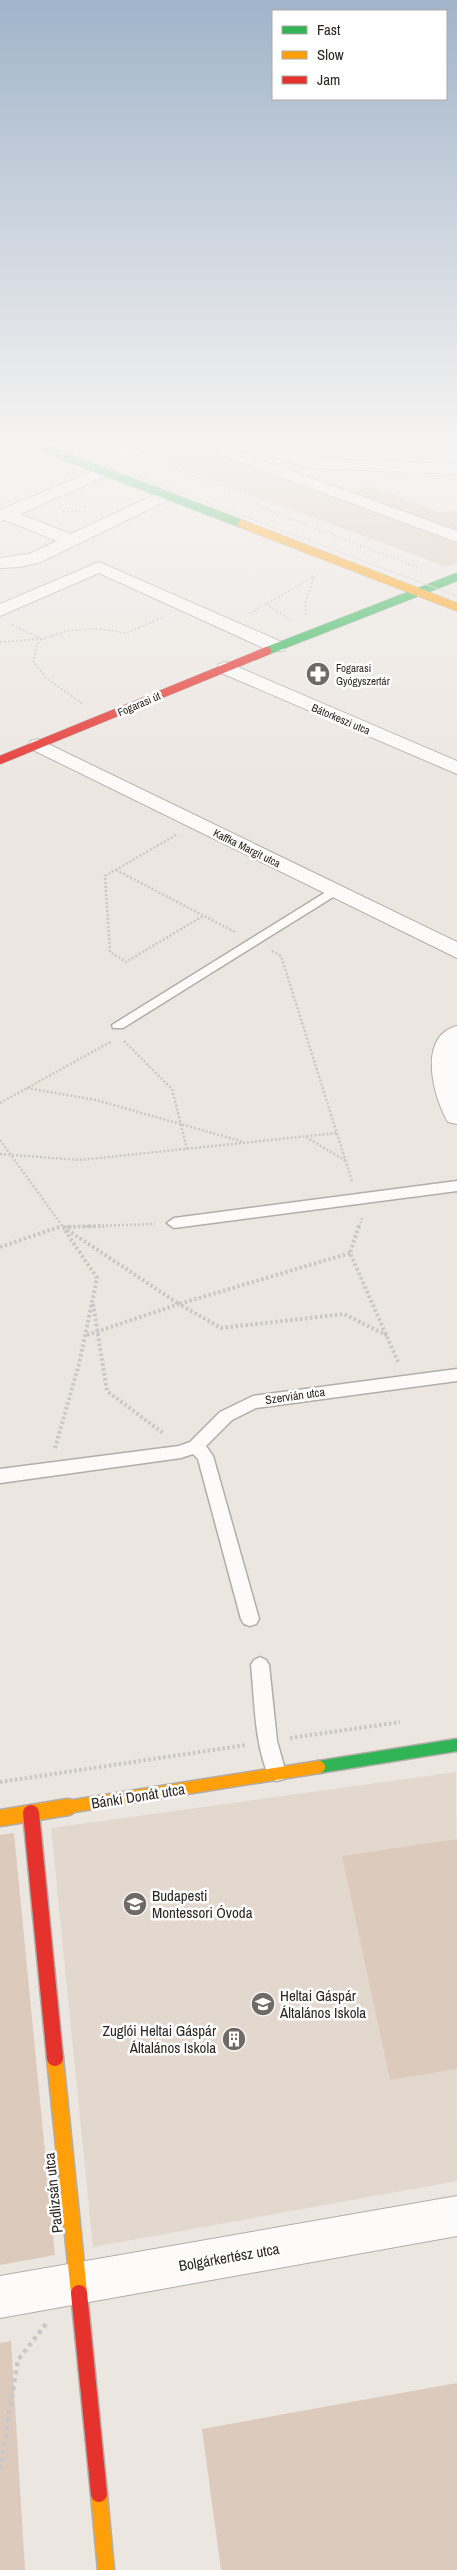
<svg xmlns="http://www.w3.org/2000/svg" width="457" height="2570" viewBox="0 0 457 2570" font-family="'Archivo Narrow',sans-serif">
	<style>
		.built { fill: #e3d8ce }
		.green { fill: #dccabd }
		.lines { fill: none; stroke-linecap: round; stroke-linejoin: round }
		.lane-casing { stroke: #b2ada9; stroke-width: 3 }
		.street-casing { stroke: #b2ada9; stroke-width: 2 }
		.fast-far1-casing { stroke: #b2ada9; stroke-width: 9 }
		.fast-casing { stroke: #b2ada9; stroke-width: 15 }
		.slow-far2-casing { stroke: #b2ada9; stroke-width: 9 }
		.slow-far1-casing { stroke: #b2ada9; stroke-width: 15 }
		.slow-casing { stroke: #b2ada9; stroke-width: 19 }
		.jam-far1-casing { stroke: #b2ada9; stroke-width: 9 }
		.jam-casing { stroke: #b2ada9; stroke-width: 19 }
		.path-far3 { stroke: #cac8c6; stroke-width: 2; stroke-dasharray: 2 2; stroke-linecap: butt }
		.path-far2 { stroke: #cac8c6; stroke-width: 2.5; stroke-dasharray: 2 2; stroke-linecap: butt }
		.path-far1 { stroke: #cac8c6; stroke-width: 4; stroke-dasharray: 2.5 2.5; stroke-linecap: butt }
		.path { stroke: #cac8c6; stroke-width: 4.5; stroke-dasharray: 4 4; stroke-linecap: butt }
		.lane { fill: #fcfbfa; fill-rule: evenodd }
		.street { fill: #fcfbfa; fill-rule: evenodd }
		.fast-far1 { stroke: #30b455; stroke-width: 8 }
		.fast { stroke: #30b455; stroke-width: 12 }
		.slow-far2 { stroke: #ff9f0a; stroke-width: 8 }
		.slow-far1 { stroke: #ff9f0a; stroke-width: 12 }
		.slow { stroke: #ff9f0a; stroke-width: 16 }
		.jam-far1 { stroke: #e5322d; stroke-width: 8 }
		.jam { stroke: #e5322d; stroke-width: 16 }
		.tram { stroke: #cecccc; stroke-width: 1 }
		.labels { text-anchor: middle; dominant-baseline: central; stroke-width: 5; stroke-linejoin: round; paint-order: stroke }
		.far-poi-label { font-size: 11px; fill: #2b2724; stroke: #fff; text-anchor: start }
		.far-street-label { font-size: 11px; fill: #2b2724; stroke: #fff }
		.street-label { font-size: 12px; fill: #2b2724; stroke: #fff }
		.near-street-label { font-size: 15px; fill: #2b2724; stroke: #fff }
		.near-poi-label { font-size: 15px; fill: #2b2724; stroke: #fff; text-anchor: start }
	</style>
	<rect width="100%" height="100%" fill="#ece6e1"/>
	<path class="built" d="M 456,1772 L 457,2181 L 93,2247 L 51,1828 Z"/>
	<path class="green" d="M 159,445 L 219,445 L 350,494 L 368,486 L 439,512 L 457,510 L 457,563 L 447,567 L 139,453 Z
		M 14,1833 L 55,2255 L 0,2265 L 0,1835 Z
		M 457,1839 L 457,2069 L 390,2080 L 342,1856 Z
		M 11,2341 L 25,2570 L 0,2570 L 0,2343 Z
		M 457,2383 L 457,2570 L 221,2570 L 202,2429 Z"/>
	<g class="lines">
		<g class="lane-casing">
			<path id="lane" d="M 105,445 L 117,445 L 126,449 L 122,452 Z
				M 334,887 L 338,888 L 338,894 L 123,1028 L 113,1028 L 112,1025 Z
				M 457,1181 L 457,1191 L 174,1228 L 167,1223 L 174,1218 Z
				M 457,1369 L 457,1381 L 256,1408 L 232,1420 L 206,1446 L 213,1456 L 259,1619 L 256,1624 L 250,1626 L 244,1624 L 241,1619 L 198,1459 L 193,1454 L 181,1458 L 0,1483 L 0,1469 L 179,1446 L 190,1442 L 220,1412 L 253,1396 Z
				M 260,1657 L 266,1660 L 269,1665 L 277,1741 L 286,1773 L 284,1779 L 277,1781 L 270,1779 C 254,1744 255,1703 251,1665 L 254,1660 Z"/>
		</g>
		<g class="street-casing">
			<path id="street" d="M 119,445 L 141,445 L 138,448 L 122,454 L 114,449 Z
				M 199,445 L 220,445 L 457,531 L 457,542 L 202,448 Z
				M 279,448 L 310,458 L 457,464 L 457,474 L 308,468 L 273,456 L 271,453 L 273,450 Z
				M 105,466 L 111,468 L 113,471 L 111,474 L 20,514 L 71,534 L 160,492 L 166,490 L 174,495 L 172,498 L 41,562 L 20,567 L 0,568 L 0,558 L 29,554 L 57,541 L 5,520 L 0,521 L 0,510 Z
				M 99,562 L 284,643 L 286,647 L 284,651 L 270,651 L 99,573 L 0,616 L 0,604 Z
				M 226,662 L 457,761 L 457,774 L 219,672 L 217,668 L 219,664 Z
				M 38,739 L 457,942 L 457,958 L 31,749 L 28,745 L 31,741 Z
				M 457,1026 L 457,1124 L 448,1122 C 433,1097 417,1036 457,1026 Z
				M 457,2196 L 457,2236 L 0,2318 L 0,2276 Z"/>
		</g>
		<g class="fast-far1-casing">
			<path id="fast-far1" d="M 35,445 L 242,524
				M 267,651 L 457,577"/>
		</g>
		<g class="fast-casing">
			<path id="fast" d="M 319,1767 L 457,1745"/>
		</g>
		<g class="slow-far2-casing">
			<path id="slow-far2" d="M 242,524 L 457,607"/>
		</g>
		<g class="slow-far1-casing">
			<path id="slow-far1" d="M 61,1808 L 319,1767"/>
		</g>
		<g class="slow-casing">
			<path id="slow" d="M 0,1818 L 68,1807
				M 55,2058 L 79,2293
				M 99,2494 L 106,2570"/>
		</g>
		<g class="jam-far1-casing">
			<path id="jam-far1" d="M 0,760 L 267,651"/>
		</g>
		<g class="jam-casing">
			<path id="jam" d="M 31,1813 L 55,2058
				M 79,2293 L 99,2494"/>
		</g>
		<path class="path-far3" d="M 146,458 L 236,491 L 250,497 L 260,507 L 422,569
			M 63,512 L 85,511
			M 435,549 L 444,562
			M 266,604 L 293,621
			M 250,613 L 317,575
			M 306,615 L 305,604 L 314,577
			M 12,625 L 42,639 L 70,630 L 99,629 L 127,633 L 163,617
			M 42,639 L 37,645 L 33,661 L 46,678 L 83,704
			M 0,642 L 41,639"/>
		<path class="path-far2" d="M 176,835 L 105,876 L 110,952 L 126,962 L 203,916
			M 116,870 L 235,932
			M 272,951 L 281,956 L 352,1181
			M 124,1041 L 172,1089 L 187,1149
			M 27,1088 L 96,1100 L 244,1142
			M 0,1103 L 112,1041
			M 306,1137 L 346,1161
			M 0,1140 L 63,1227
			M 0,1154 L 80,1160 L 337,1133
			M 66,1227 L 155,1224
			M 359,1227 L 362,1218"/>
		<path class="path-far1" d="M 359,1226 L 350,1253 L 399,1364
			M 63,1227 L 179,1304 L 350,1253
			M 63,1227 L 104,1226
			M 0,1247 L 62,1226
			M 93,1304 L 107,1391 L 163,1433
			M 87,1335 L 179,1304 L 221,1328 L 344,1314 L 388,1336
			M 55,1448 L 79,1364 L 97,1278 L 64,1229
			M 290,1738 L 400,1722
			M 0,1782 L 246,1745"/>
		<path class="path" d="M 0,2469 L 18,2360 L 46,2324"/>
		<use href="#lane" class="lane"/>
		<use href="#street" class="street"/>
		<use href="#fast-far1" class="fast-far1"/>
		<use href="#fast" class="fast"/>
		<use href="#slow-far2" class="slow-far2"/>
		<use href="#slow-far1" class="slow-far1"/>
		<use href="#slow" class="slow"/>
		<use href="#jam-far1" class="jam-far1"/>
		<use href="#jam" class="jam"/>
		<path class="tram" d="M 54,445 L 457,596"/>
	</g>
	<linearGradient id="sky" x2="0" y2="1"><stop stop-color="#a1b4ca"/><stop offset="0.55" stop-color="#f6f4f2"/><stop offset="1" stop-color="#f6f4f2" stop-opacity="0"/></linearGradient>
	<rect width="457" height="804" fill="url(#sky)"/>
	<defs>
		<g id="pharmacy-disc" transform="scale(1.25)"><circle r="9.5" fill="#6f6a66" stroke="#fff"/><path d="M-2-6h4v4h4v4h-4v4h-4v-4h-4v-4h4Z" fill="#fff"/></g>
		<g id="school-disc" transform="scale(1.25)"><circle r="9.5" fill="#6f6a66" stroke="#fff"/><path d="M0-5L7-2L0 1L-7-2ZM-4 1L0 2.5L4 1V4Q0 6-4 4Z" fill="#fff"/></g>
		<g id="building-disc" transform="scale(1.25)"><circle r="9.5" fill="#6f6a66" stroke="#fff"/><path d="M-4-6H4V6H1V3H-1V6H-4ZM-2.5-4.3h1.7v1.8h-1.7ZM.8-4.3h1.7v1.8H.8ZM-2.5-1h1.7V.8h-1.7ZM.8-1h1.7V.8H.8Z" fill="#fff"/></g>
	</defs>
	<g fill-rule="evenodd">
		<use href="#pharmacy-disc" x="318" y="674"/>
		<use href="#school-disc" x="135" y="1904"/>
		<use href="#school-disc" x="263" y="2004"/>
		<use href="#building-disc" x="234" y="2039"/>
	</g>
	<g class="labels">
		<g class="far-poi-label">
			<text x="336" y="668">Fogarasi<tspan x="336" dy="13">Gyógyszertár</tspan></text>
		</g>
		<g class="far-street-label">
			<text transform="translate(139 704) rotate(-23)">Fogarasi út</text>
			<text transform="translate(341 719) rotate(23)">Bátorkeszi utca</text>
			<text transform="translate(247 848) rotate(26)">Kaffka Margit utca</text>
		</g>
		<g class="street-label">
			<text transform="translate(295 1396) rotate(-8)">Szervián utca</text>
		</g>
		<g class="near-street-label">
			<text transform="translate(138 1796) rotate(-9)">Bánki Donát utca</text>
			<text transform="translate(53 2193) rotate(-96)">Padlizsán utca</text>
			<text transform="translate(229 2257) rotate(-10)">Bolgárkertész utca</text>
		</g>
		<g class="near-poi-label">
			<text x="152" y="1895">Budapesti<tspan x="152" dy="17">Montessori Óvoda</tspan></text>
			<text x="280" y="1995">Heltai Gáspár<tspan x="280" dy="17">Általános Iskola</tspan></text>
			<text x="216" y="2030" text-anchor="end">Zuglói Heltai Gáspár<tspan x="216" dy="17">Általános Iskola</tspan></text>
		</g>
	</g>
	<rect x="272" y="10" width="175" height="90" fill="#ffffff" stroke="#aaa9a7"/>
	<rect x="282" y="26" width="25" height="8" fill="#30b455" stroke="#aaa9a7"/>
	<text x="317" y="35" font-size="15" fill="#2b2724">Fast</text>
	<rect x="282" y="51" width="25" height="8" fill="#ff9f0a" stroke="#aaa9a7"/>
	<text x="317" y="60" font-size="15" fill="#2b2724">Slow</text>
	<rect x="282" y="76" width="25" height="8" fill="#e5322d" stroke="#aaa9a7"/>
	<text x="317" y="85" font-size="15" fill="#2b2724">Jam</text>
</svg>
